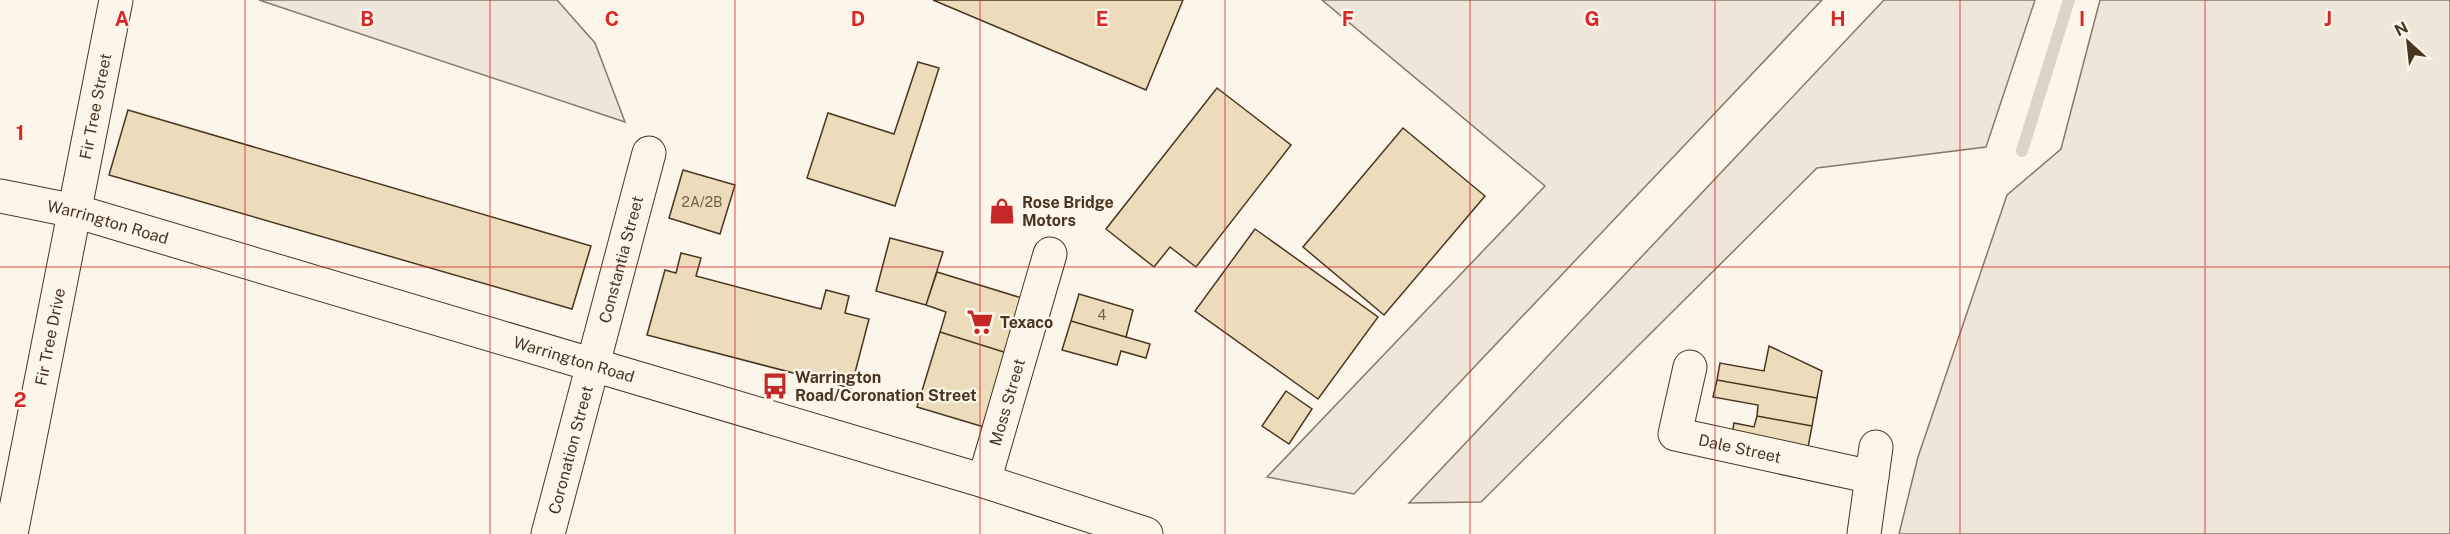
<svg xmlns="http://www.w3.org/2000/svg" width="2450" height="534" viewBox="0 0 2450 534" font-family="'Public Sans',sans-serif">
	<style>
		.green { fill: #ede6d9; stroke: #887966; stroke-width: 1.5 }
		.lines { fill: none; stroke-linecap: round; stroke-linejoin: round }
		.stream { stroke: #dcd4c6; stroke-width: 12 }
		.building { fill: #ecdcbc; stroke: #4a3520; stroke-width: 1.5 }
		.minor-casing { stroke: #4a3520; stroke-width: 35 }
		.primary-casing { stroke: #4a3520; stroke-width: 35 }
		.minor { stroke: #fbf6e9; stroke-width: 33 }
		.primary { stroke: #fbf6e9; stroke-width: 33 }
		.grid { fill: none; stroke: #d62828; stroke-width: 1.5; stroke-opacity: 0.55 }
		.labels { text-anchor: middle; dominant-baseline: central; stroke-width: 4.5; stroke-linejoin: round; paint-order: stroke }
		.number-label { font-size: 14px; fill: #725f47 }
		.street-label { font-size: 16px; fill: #4a3520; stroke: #fbf6e9 }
		.poi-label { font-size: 16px; font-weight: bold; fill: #4a3520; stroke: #fbf6e9; text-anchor: start }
		.grid-label { font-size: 20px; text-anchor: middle; font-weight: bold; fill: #d62828; stroke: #fbf6e9; stroke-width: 4.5; stroke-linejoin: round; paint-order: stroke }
	</style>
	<rect width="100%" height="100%" fill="#fbf6e9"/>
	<path class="green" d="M 259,0 L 557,0 L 595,43 L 625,122 Z
		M 1322,0 L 1822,0 L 1354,494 L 1267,477 L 1545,186 Z
		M 1884,0 L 2035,0 L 1986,147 L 1817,168 L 1481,502 L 1409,503 Z
		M 2100,0 L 2450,0 L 2450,534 L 1899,534 L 1918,457 L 2007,195 L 2061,149 Z"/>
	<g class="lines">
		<path class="stream" d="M 2022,151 L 2069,0"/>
	</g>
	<path class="building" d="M 933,0 L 1183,0 L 1146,90 Z
		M 918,62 L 939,68 L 895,206 L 807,178 L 828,113 L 894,134 Z
		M 1217,88 L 1291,145 L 1196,267 L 1170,247 L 1154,267 L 1106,229 Z
		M 128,110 L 591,246 L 572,309 L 109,175 Z
		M 1403,128 L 1485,196 L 1384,315 L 1303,247 Z
		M 683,170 L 735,185 L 720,234 L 669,218 Z
		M 1255,229 L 1378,317 L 1318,399 L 1195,311 Z
		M 890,238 L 943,252 L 926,305 L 876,291 Z
		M 681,253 L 701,258 L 696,276 L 821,309 L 826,290 L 849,296 L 845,313 L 869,319 L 851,388 L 647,335 L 665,270 L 676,273 Z
		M 937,272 L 1025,299 L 1007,353 L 940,332 L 946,312 L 926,305 Z
		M 1079,294 L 1133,310 L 1126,337 L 1071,321 Z
		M 1071,321 L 1150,344 L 1146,358 L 1121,351 L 1117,365 L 1062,350 Z
		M 940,332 L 1007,353 L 984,427 L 917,407 Z
		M 1769,346 L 1822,371 L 1817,398 L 1717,380 L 1720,363 L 1764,371 Z
		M 1717,380 L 1817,398 L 1812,426 L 1757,416 L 1758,405 L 1713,397 Z
		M 1286,391 L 1312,409 L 1289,444 L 1262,426 Z
		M 1757,416 L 1812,426 L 1807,453 L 1731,440 L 1734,423 L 1754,427 Z"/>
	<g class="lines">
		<g class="minor-casing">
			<g id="minor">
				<path id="s1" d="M 1690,367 L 1675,434 L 1872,477"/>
				<path id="s2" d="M 984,481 L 1050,254"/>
				<path id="s3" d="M 11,534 L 116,0"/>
				<path id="s4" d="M 548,534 L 649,153"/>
				<path d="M 1864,534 L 1876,447"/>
			</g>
		</g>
		<g class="primary-casing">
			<g id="primary">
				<path id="s5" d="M 0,196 L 75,211 L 984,481 L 1146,534"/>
			</g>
		</g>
		<use href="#minor" class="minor"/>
		<use href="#primary" class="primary"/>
	</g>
	<path class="grid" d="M 245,0 L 245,534M 490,0 L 490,534M 735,0 L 735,534M 980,0 L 980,534M 1225,0 L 1225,534M 1470,0 L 1470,534M 1715,0 L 1715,534M 1960,0 L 1960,534M 2205,0 L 2205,534M 0,267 L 2450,267"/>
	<defs>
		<g id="shop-bare" transform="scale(2.07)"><path d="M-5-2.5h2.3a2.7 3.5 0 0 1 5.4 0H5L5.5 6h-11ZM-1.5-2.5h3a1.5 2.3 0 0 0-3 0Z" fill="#c62828" stroke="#fbf6e9" stroke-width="2.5" paint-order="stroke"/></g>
		<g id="supermarket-bare" transform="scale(2.07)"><path d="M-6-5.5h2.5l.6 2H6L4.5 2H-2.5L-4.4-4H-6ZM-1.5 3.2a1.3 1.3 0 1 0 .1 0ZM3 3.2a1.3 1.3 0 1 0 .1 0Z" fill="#c62828" stroke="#fbf6e9" stroke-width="2.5" paint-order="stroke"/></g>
		<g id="bus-bare" transform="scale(2.07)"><path d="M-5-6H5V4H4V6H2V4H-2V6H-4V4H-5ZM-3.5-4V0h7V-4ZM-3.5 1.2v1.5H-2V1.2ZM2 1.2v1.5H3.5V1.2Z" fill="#c62828" stroke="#fbf6e9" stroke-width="2.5" paint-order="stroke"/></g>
	</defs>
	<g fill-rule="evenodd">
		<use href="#shop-bare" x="1002" y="211"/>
		<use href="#supermarket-bare" x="980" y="322"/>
		<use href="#bus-bare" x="775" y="386"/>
	</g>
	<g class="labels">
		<g class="number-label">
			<text x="702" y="202">2A/2B</text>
			<text x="1102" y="315">4</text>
		</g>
		<g class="street-label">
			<text stroke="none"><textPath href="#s3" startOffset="436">Fir Tree Street</textPath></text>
			<text stroke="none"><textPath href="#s5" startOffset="111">Warrington Road</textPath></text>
			<text stroke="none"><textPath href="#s4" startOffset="284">Constantia Street</textPath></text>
			<text stroke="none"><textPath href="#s3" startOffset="201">Fir Tree Drive</textPath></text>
			<text stroke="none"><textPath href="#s5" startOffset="597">Warrington Road</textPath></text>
			<text stroke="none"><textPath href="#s2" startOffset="82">Moss Street</textPath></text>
			<text stroke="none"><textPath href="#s1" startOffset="135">Dale Street</textPath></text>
			<text stroke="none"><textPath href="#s4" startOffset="87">Coronation Street</textPath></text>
		</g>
		<g class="poi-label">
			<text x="1022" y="202">Rose Bridge<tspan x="1022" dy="18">Motors</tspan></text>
			<text x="1000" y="322">Texaco</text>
			<text x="795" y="377">Warrington<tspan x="795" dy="18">Road/Coronation Street</tspan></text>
		</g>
	</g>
	<g class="grid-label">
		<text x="122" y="26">A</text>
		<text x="367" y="26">B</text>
		<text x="612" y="26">C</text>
		<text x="858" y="26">D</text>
		<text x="1102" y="26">E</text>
		<text x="1348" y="26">F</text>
		<text x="1592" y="26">G</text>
		<text x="1838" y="26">H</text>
		<text x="2082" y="26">I</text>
		<text x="2328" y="26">J</text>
		<text x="20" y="140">1</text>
		<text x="20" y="407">2</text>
	</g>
	<g transform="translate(2408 42) rotate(333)" stroke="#fbf6e9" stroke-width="4.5" paint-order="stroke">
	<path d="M0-4.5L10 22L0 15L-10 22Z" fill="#4a3520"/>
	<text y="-9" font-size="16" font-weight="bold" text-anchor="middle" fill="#4a3520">N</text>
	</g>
</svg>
